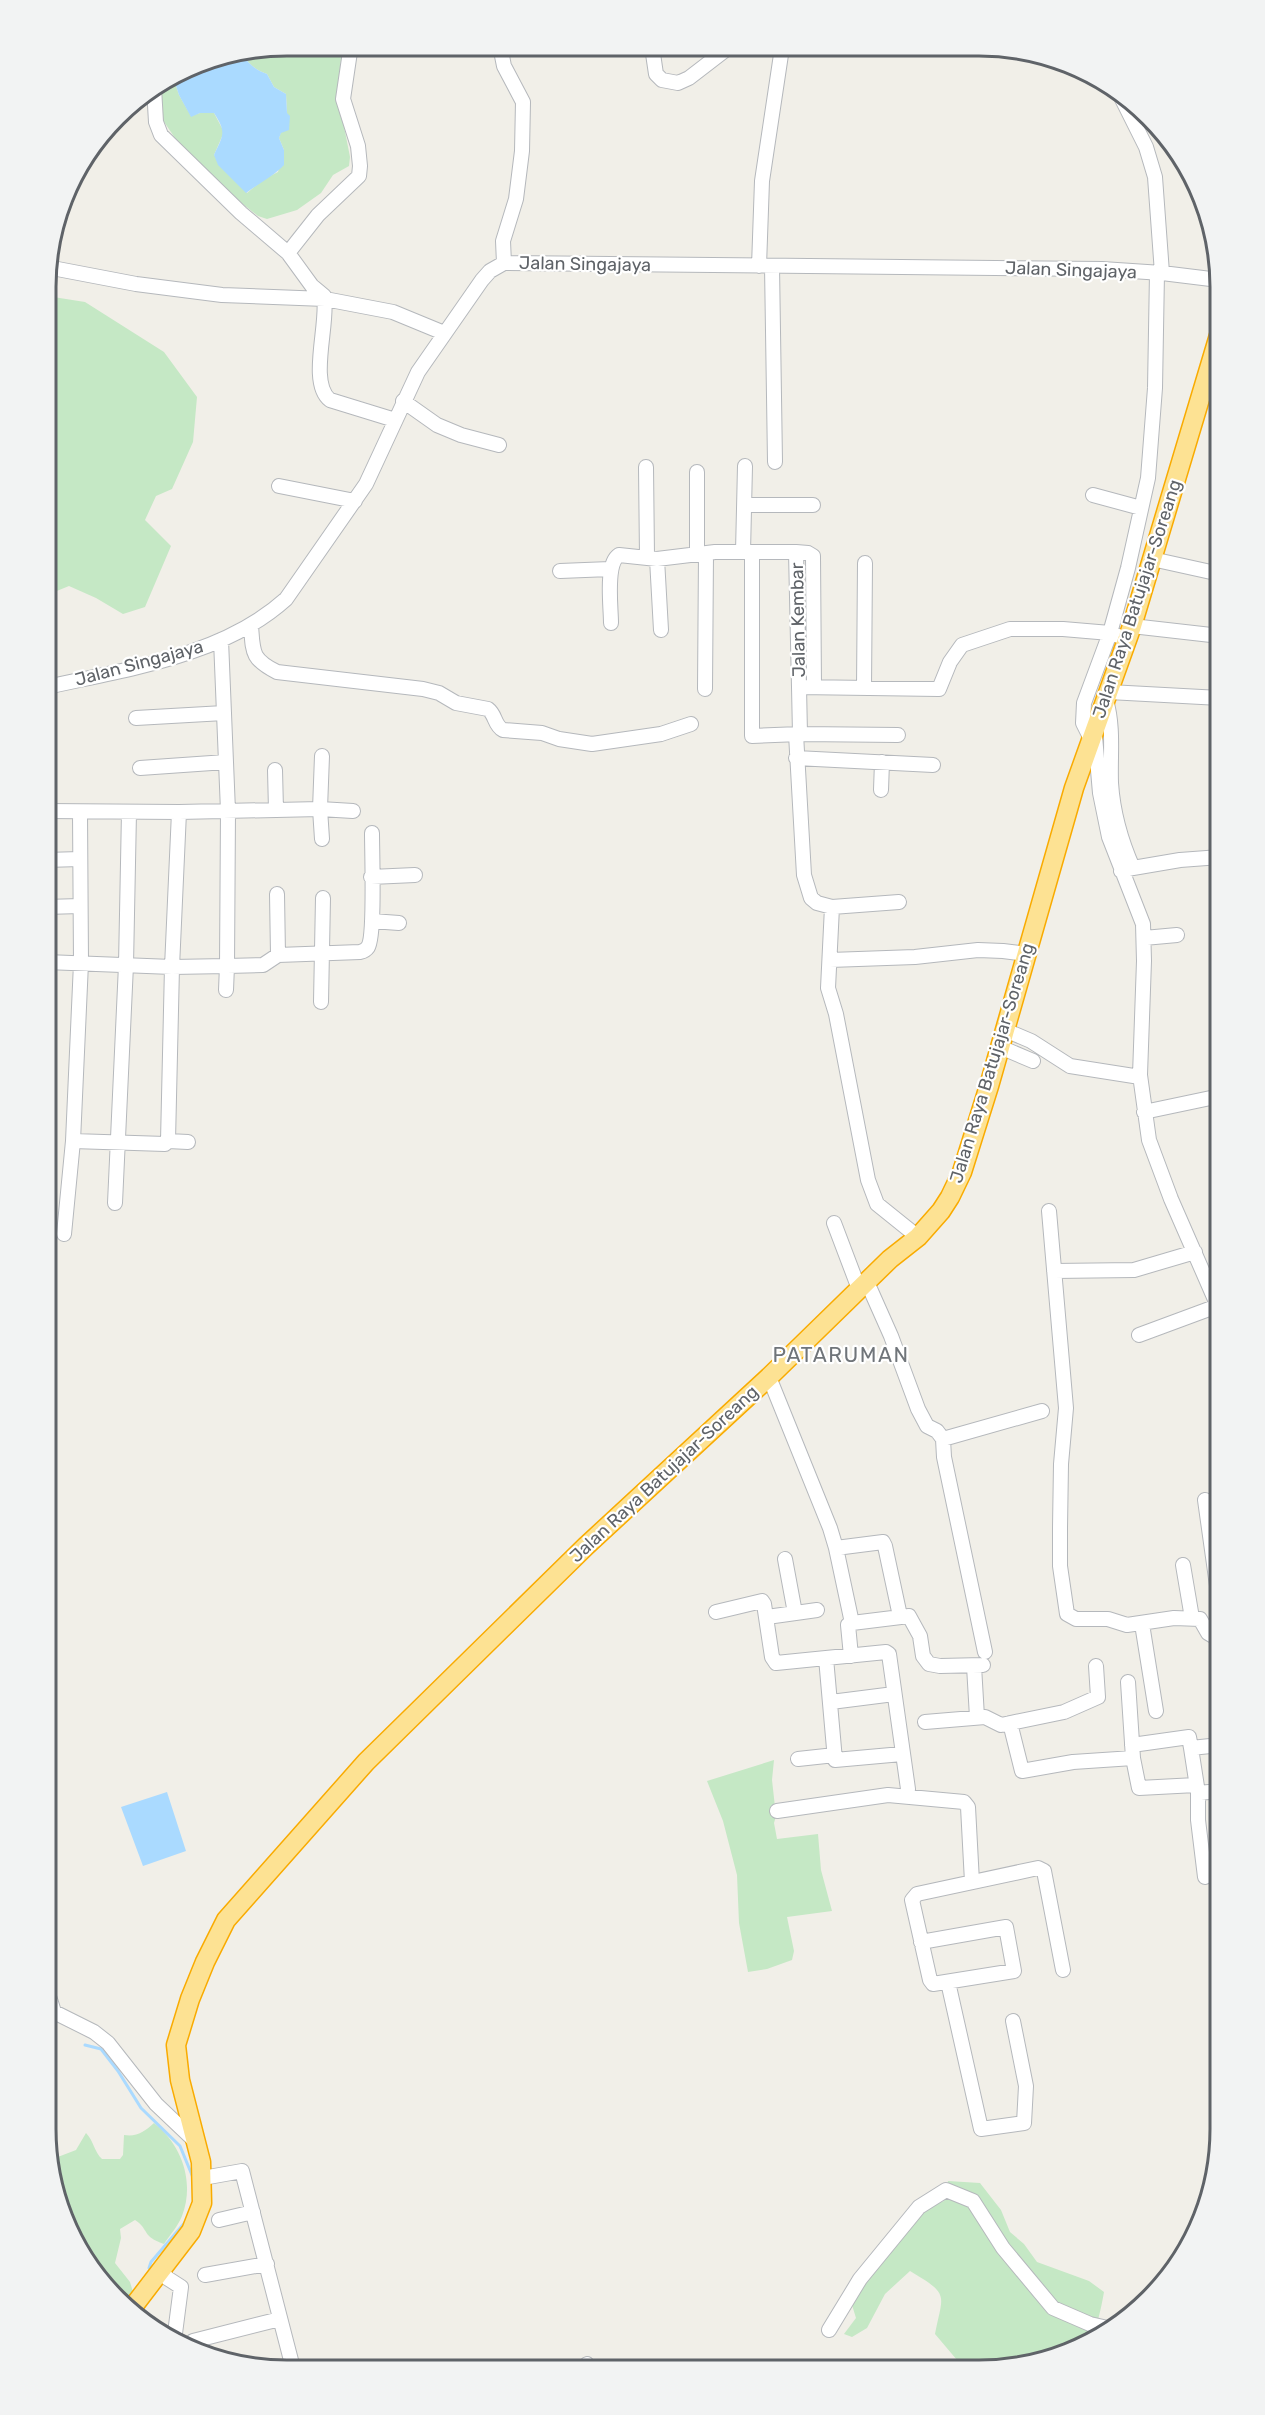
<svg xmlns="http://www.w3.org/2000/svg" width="1265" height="2415" viewBox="0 0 1265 2415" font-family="Rubik,sans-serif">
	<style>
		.green { fill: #c5e8c5 }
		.water { fill: #aadaff }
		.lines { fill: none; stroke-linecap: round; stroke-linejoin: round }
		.stream { stroke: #aadaff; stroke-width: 3 }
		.minor-casing { stroke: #b5b8bc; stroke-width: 16 }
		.highway-casing { stroke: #f9ab00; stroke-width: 21 }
		.minor { stroke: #fff; stroke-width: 14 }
		.highway { stroke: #fde293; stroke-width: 18 }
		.labels { text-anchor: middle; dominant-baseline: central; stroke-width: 4.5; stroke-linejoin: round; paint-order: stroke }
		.street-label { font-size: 18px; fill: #5f6368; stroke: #fff }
		.quarter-label { font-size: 21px; letter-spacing: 1.5px; fill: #70757a; stroke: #fff }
		.rim { fill: none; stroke: #5f6368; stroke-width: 3 }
	</style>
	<rect width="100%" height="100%" fill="#f1efe8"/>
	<path class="green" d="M 286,45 L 342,45 L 338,96 L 350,157 L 349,166 L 333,175 L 321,193 L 297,210 L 267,219 L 258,216 L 219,185 L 175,138 L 158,113 L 159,85 L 173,77 L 179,95 L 191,116 L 200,113 L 214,113 L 224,132 L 214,155 L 247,193 L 264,179 L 278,172 L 284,150 L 279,138 L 287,113 L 286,94 L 274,87 L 267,74 C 255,70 249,64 242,54 Z
		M 47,296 L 85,302 L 164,352 L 197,397 L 193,442 L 172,489 L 156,496 L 145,520 L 171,546 L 145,607 L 123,614 L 96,598 L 69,586 L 47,595 Z
		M 774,1760 L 772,1780 L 776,1816 L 774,1823 L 777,1839 L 818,1834 L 821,1870 L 832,1911 L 787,1917 L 794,1951 L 792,1960 L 767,1969 L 748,1972 L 739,1923 L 737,1875 L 723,1821 L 707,1781 Z
		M 154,2123 C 182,2145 195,2182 182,2216 C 178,2226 170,2235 164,2244 C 141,2236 150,2230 135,2220 L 120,2229 L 121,2238 L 115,2263 L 130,2282 L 133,2292 L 123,2305 L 86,2263 L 58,2206 L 50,2160 L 76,2150 L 86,2133 C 94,2141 94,2152 102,2159 L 120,2159 L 123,2155 L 124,2135 C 137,2137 144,2132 154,2123 Z
		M 948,2181 L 980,2183 L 1001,2210 L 1010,2232 L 1024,2244 L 1037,2262 L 1089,2281 L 1104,2292 C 1101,2308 1098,2328 1087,2341 C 1071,2361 987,2370 961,2370 L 957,2360 L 935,2334 C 943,2293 950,2295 910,2271 L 885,2294 L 867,2328 L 852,2337 L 844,2334 L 856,2318 L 852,2305 C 870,2272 906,2214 944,2201 Z"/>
	<path class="water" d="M 242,54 C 249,64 255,70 267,74 L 274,87 L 286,94 L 287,113 L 290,116 L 289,130 L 281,133 L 279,138 L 284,150 L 284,165 C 275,175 258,184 246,193 L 218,165 L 214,155 C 223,135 227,133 214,113 L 200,113 L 191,117 L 179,95 L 173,77 L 194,63 Z
		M 167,1792 L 186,1851 L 143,1866 L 121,1807 Z"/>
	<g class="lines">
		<path class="stream" d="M 85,2045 L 101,2049 L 118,2071 L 141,2108 L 180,2146 L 194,2180
			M 152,2269 L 149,2268 L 151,2262 L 187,2220"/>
		<g class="minor-casing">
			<path id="minor" d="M 500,46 L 504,66 L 523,102 L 522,151 L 516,199 L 503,241 L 504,263
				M 652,47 L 656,74 L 662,80 L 678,83 L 689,78 L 728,48
				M 154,88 L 156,122 L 161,135 L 241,213 L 288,253 L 312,286 L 324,296 C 329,323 308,383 330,400 L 395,420
				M 1119,93 L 1146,147 L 1155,177 L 1162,273
				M 288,253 L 318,215 L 359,176 L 360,166 L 358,146 L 343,99 L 351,45
				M 759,266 L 762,181 L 782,48
				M 772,266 L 775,462
				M 47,267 L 136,284 L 222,295 L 325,299 L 393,312 L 444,333
				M 403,401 L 437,425 L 461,435 L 499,445
				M 646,467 L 647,556
				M 279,486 L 355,501
				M 1093,495 L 1141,508
				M 745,505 L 813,505
				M 743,552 L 745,466
				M 752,552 L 752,736 L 800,734
				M 796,552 L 808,553 L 813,556 L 814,687
				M 697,555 L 697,472
				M 657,559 L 661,630
				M 1152,559 L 1220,574
				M 560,571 L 610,569
				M 611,623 C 611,606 605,564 619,555 L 657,559 L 715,552 L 796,552 L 799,687 L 939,689 L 950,662 L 962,645 L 1010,629 L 1063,629 L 1110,633 L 1127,639
				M 251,625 C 253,652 251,659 277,672 L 423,689 L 439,693 L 456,703 L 488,709 C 496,715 494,725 503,730 L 542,733 L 559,739 L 592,744 L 661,734 L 691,724
				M 1132,626 L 1220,636
				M 47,687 C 127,669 223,656 286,599 L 366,484 L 418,372 L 482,280 L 490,271 L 504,263 L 1102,269 L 1162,273 L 1219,280
				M 799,687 L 800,734 L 898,735
				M 864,688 L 865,563
				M 705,689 L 706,554
				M 1109,692 L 1220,698
				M 1106,700 C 1114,728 1110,754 1111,783 C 1113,813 1121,841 1133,868 L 1121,871
				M 136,718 L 224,713
				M 796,734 L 804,875 L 811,898 L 817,903 L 832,907 L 899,902
				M 1095,736 L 1100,793 L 1109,837 L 1143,924 L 1144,961 L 1140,1075 L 1149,1140 L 1171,1199 L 1220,1311
				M 1091,739 L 1083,723 L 1084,703 L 1110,633 L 1128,568 L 1148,478 L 1155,388 L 1157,273
				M 796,758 L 933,765
				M 140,768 L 226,762
				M 275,770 L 276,810
				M 881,790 L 882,762
				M 46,811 L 179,812 L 320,809 L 353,811
				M 322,839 L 320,809 L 322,756
				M 46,860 L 80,859
				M 1133,868 L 1180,860 L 1220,857
				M 371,877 L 415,875
				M 277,894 L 278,955
				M 46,907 L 80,906
				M 832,907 L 828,988 L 836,1014 L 868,1180 L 877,1204 L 918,1237
				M 372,921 L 399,923
				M 1144,938 L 1177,935
				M 830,960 L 915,957 L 978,950 L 1003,951 L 1027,954
				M 46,962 L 172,967 L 227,966 L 228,811 L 221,640
				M 226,990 L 227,966 L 263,965 L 278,955 L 360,952 C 364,951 366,950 368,947 C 375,936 372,852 372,833
				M 321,1002 L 323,898
				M 1005,1030 L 1031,1041 L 1070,1066 L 1140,1077
				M 1000,1047 L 1033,1061
				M 1144,1112 L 1220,1096
				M 73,1141 L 165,1144 L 168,1141 L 172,967 L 179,812
				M 168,1141 L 188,1142
				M 115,1203 L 126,965 L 129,812
				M 1049,1211 L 1066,1408 L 1061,1464 L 1060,1528 L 1060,1566 L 1067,1614 L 1076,1619 L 1108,1619 L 1127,1625 L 1174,1618 L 1200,1619 L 1208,1633 L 1220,1640
				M 834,1223 L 859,1289
				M 64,1234 L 73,1141 L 81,963 L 80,812
				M 1054,1271 L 1134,1270 L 1195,1252
				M 867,1282 L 891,1336 L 918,1409 L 927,1426 L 937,1431 L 943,1439 L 944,1457 L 985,1652
				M 1139,1335 L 1220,1305
				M 769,1377 L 830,1528 L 836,1548 L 852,1623 L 909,1616 L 920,1636 L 923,1656 L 929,1664 L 940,1666 L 983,1665
				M 943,1439 L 1042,1411
				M 1205,1500 L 1220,1607
				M 836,1548 L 883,1542 L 885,1546 L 900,1616
				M 785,1559 L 795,1613
				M 1183,1565 L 1192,1618
				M 716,1612 L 762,1601 L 764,1604 L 772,1657 L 776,1663 L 886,1652 L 889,1654 L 908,1789 L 907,1797
				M 767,1617 L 817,1610
				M 1142,1624 L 1156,1711
				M 851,1656 L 848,1625 L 852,1623
				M 826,1658 L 835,1760 L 902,1754
				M 974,1666 L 977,1717
				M 1128,1682 L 1133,1758 L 1139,1788 L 1196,1785
				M 831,1702 L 894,1694
				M 925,1722 L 985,1717 L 1001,1725 L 1064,1712 L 1098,1697 L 1096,1666
				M 1010,1723 L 1022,1771 L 1073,1762 L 1133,1758
				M 1132,1745 L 1189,1737 L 1191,1748 L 1220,1745
				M 1191,1748 L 1198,1793
				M 798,1759 L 835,1755
				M 777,1811 L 888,1795 L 964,1802 L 968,1807 L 972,1882
				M 1205,1877 L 1198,1820 L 1198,1793 L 1220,1791
				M 921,1942 L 1006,1927 L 1014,1971 L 933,1984 L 930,1980 L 912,1900 L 917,1894 L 1038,1868 L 1044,1871 L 1063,1970
				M 948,1982 L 981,2129 L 1024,2123 L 1026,2086 L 1013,2021
				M 45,1984 L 54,2012 L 94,2032 L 108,2043 L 156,2104 L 196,2142
				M 203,2178 L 242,2171 L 293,2368
				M 219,2220 L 253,2212
				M 161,2269 L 167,2278 L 181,2287 L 174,2341
				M 205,2275 L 267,2264
				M 829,2330 L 860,2279 L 919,2207 L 946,2190 L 973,2201 L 1003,2248 L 1053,2308 L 1090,2324 L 1112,2329
				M 193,2341 L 280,2319
				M 587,2364 L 588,2369"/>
		</g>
		<g class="highway-casing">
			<path id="highway" d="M 129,2312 L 191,2231 L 202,2203 L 201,2162 L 180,2080 L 176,2045 L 190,1999 L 205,1962 L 226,1920 L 366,1762 L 586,1546 L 769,1377 L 890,1259 L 918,1237 L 941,1211 L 950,1197 L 962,1172 L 989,1086 L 1074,788 L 1132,626 L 1220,332"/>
		</g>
		<use href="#minor" class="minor"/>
		<use href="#highway" class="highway"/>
	</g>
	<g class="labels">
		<g class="street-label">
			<text transform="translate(585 264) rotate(1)">Jalan Singajaya</text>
			<text transform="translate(1071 270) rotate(2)">Jalan Singajaya</text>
			<text transform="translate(1137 599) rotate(-72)">Jalan Raya Batujajar-Soreang</text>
			<text transform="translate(798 620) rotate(-91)">Jalan Kembar</text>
			<text transform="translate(139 663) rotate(-15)">Jalan Singajaya</text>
			<text transform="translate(992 1063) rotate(-73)">Jalan Raya Batujajar-Soreang</text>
			<text transform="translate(664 1474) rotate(-43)">Jalan Raya Batujajar-Soreang</text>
		</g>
		<g class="quarter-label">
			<text x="841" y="1354">PATARUMAN</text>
		</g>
	</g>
	<path d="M0 0H1265V2415H0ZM287 56H979A231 231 0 0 1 1210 287V2129A231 231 0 0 1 979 2360H287A231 231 0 0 1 56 2129V287A231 231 0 0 1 287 56Z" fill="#f2f3f3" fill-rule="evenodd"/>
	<path class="rim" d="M287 56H979A231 231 0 0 1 1210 287V2129A231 231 0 0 1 979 2360H287A231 231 0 0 1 56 2129V287A231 231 0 0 1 287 56Z"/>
</svg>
